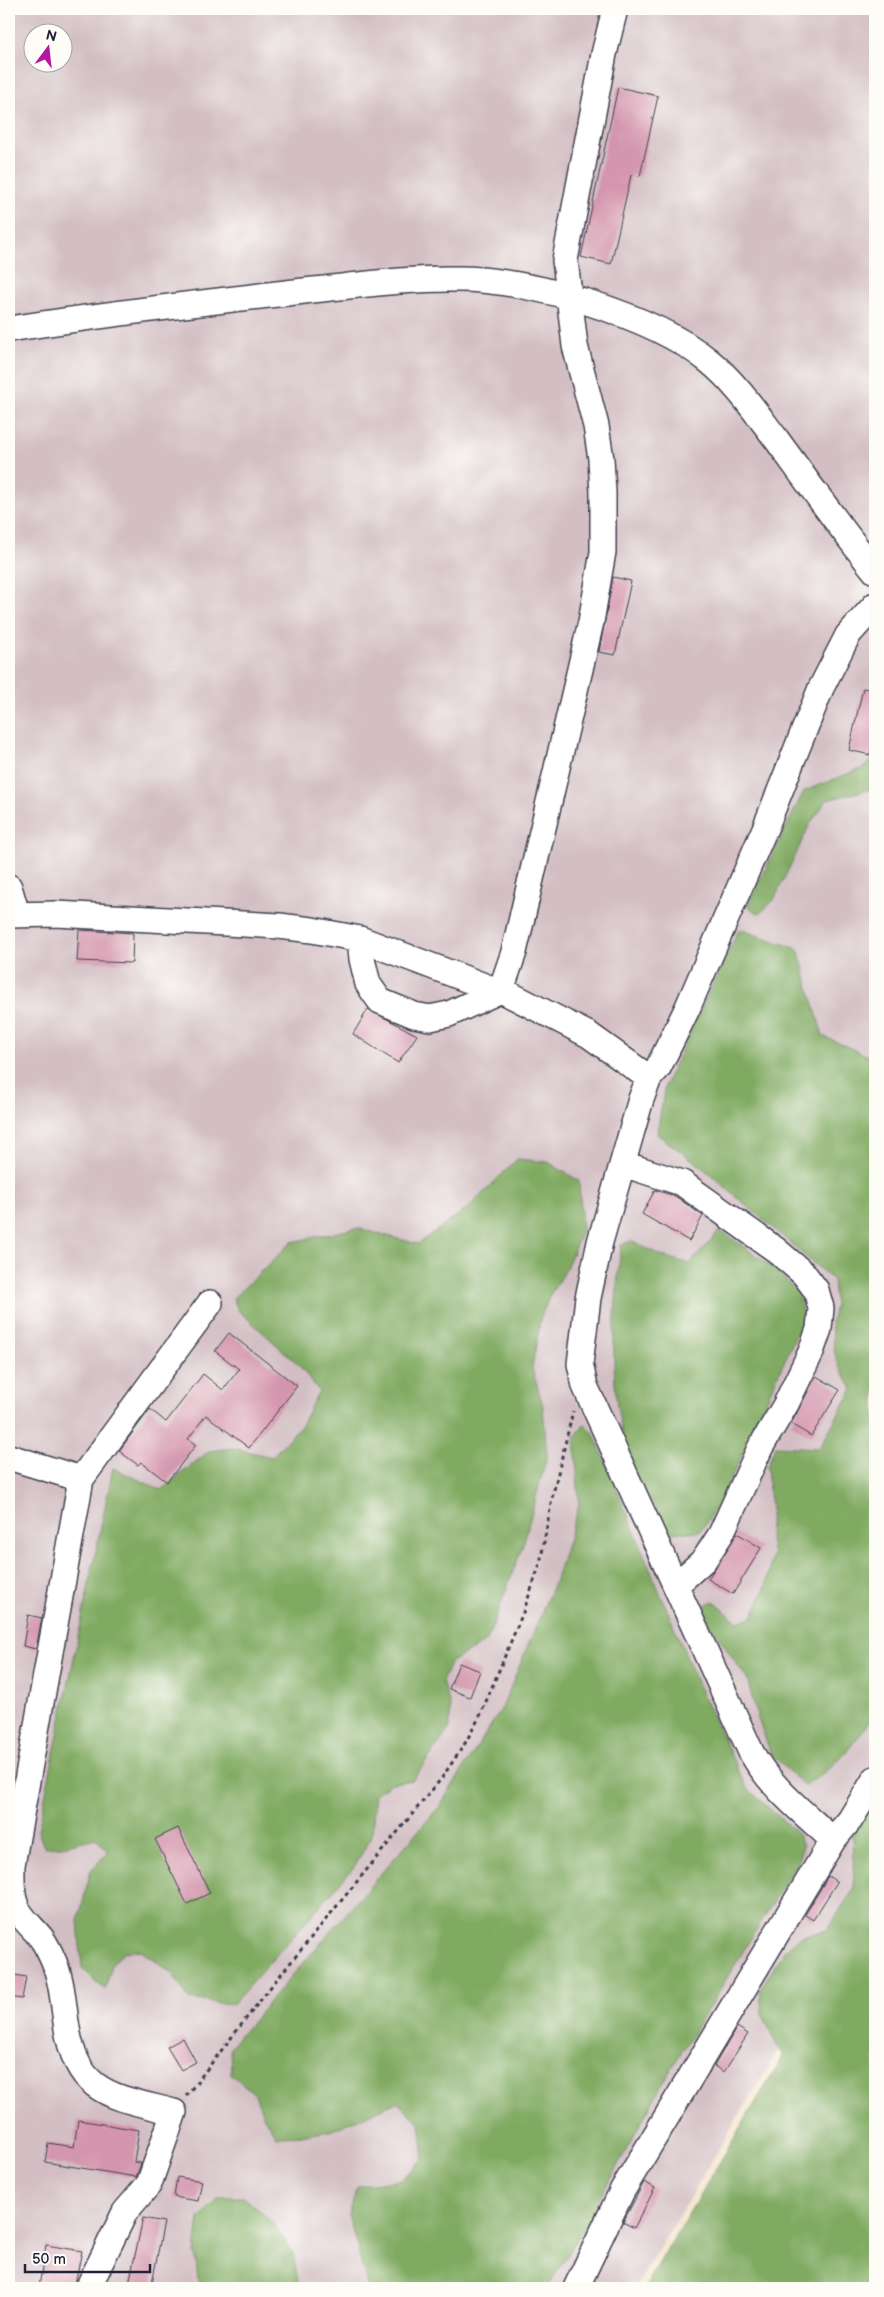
<svg xmlns="http://www.w3.org/2000/svg" width="884" height="2297" viewBox="0 0 884 2297" font-family="'Balsamiq Sans',sans-serif">
	<style>
		.industrial { fill: #d2bec3; fill-rule: evenodd }
		.forest { fill: #80aa62; stroke: #51664e }
		.building { fill: #d496ad }
		.lines { fill: none; stroke-linecap: round; stroke-linejoin: round }
		.minor-casing { stroke: #413f50; stroke-width: 28 }
		.path { stroke: #413f50; stroke-width: 3; stroke-dasharray: 4 4; stroke-linecap: butt }
		.minor { stroke: #fff; stroke-width: 25 }
	</style>
	<rect width="100%" height="100%" fill="#fdfcf7"/>
	<filter id="ink" filterUnits="userSpaceOnUse"><feTurbulence type="fractalNoise" baseFrequency=".02" numOctaves="2"/><feDisplacementMap in="SourceGraphic" scale="10" xChannelSelector="R" yChannelSelector="G"/><feConvolveMatrix kernelMatrix="1 2 1 2 8 2 1 2 1" color-interpolation-filters="sRGB"/></filter>
	<filter id="wash" filterUnits="userSpaceOnUse"><feTurbulence type="fractalNoise" baseFrequency=".0096" numOctaves="4" result="noise"/><feDisplacementMap in="SourceGraphic" scale="20" xChannelSelector="R" yChannelSelector="G"/><feGaussianBlur stdDeviation="1.12" result="paint"/><feColorMatrix in="noise" values="0 0 0 0 0 0 0 0 0 0 0 0 0 0 0 0 0 1.4 0 .05"/><feComposite in="paint" operator="in"/></filter>
	<g filter="url(#wash)">
		<rect width="100%" height="100%" fill="#f2e1c4"/>
		<path class="industrial" d="M 9,9 L 875,9 L 875,1891 L 635,2288 L 9,2288 ZM 32,32 L 62,32 L 62,62 L 32,62 Z"/>
		<path class="forest" d="M 875,758 L 875,788 L 827,800 L 810,824 L 774,900 L 759,914 L 747,906 L 804,791 L 863,768 Z
			M 739,929 L 798,949 L 823,1036 L 875,1059 L 875,1713 C 854,1744 837,1767 804,1786 L 771,1754 L 758,1719 L 747,1679 L 699,1608 L 713,1601 L 738,1622 L 752,1617 L 766,1586 L 773,1554 L 769,1536 L 771,1510 L 767,1467 L 775,1446 L 819,1448 L 853,1389 L 840,1368 L 835,1354 L 831,1323 L 835,1306 L 833,1280 L 702,1167 L 657,1134 L 665,1085 Z
			M 517,1159 L 548,1162 L 579,1181 L 582,1231 L 563,1275 L 551,1293 L 541,1316 L 532,1368 L 543,1406 L 547,1456 L 523,1545 L 487,1641 L 451,1662 L 442,1682 L 450,1705 L 450,1728 L 413,1780 L 392,1783 L 375,1794 L 372,1836 L 354,1867 L 232,2005 L 189,1999 L 172,1973 L 140,1950 L 123,1952 L 112,1965 L 105,1990 L 82,1968 L 78,1921 L 91,1870 L 108,1852 L 96,1838 L 62,1846 L 44,1847 L 38,1831 L 113,1468 L 161,1490 L 209,1451 L 232,1448 L 272,1457 L 301,1425 L 319,1391 L 298,1364 L 238,1310 L 233,1298 L 292,1242 L 357,1228 L 418,1244 L 468,1208 Z
			M 720,1230 L 775,1269 L 799,1294 L 803,1320 L 724,1494 L 701,1531 L 671,1533 C 659,1512 637,1482 630,1460 C 606,1393 614,1315 621,1245 L 632,1241 L 662,1256 L 690,1264 Z
			M 585,1424 L 593,1432 L 705,1701 L 747,1788 L 798,1834 L 803,1846 L 797,1863 L 664,2081 L 578,2238 L 547,2288 L 368,2288 L 348,2214 L 358,2186 L 401,2180 L 424,2158 L 420,2123 L 397,2102 L 330,2131 L 307,2135 L 276,2136 L 264,2118 L 255,2094 L 231,2074 L 230,2047 L 439,1807 L 502,1708 L 558,1573 L 579,1505 L 575,1437 Z
			M 875,1790 L 875,2288 L 644,2288 L 783,2057 L 762,2014 L 760,1989 L 785,1950 L 801,1936 L 827,1930 L 854,1889 L 852,1830 Z
			M 220,2197 L 244,2197 L 272,2222 L 293,2253 L 299,2288 L 199,2288 L 195,2253 L 199,2218 Z"/>
		<g id="blocks">
			<path class="building" d="M 618,87 L 658,96 L 640,176 L 631,175 L 611,264 L 581,257 Z
				M 613,577 L 631,581 L 615,655 L 599,652 Z
				M 863,688 L 875,690 L 875,730 L 870,755 L 849,750 Z
				M 79,930 L 133,933 L 132,963 L 77,961 Z
				M 368,1009 L 417,1035 L 398,1063 L 353,1034 Z
				M 655,1190 L 675,1196 L 703,1216 L 689,1241 L 642,1214 Z
				M 229,1333 L 297,1386 L 249,1448 L 206,1415 L 188,1439 L 196,1445 L 167,1482 L 141,1462 L 138,1465 L 119,1451 L 150,1409 L 166,1422 L 203,1374 L 223,1390 L 239,1369 L 215,1351 Z
				M 816,1376 L 840,1390 L 811,1436 L 791,1424 Z
				M 737,1533 L 761,1548 L 733,1594 L 708,1579 Z
				M 28,1615 L 42,1618 L 36,1649 L 23,1646 Z
				M 459,1663 L 480,1671 L 470,1697 L 449,1689 Z
				M 178,1828 L 210,1893 L 187,1904 L 155,1839 Z
				M 828,1876 L 837,1882 L 813,1920 L 805,1915 Z
				M 9,1974 L 26,1977 L 22,1999 L 9,1997 Z
				M 737,2027 L 748,2034 L 724,2072 L 714,2066 Z
				M 183,2038 L 196,2062 L 181,2070 L 167,2047 Z
				M 78,2120 L 139,2130 L 134,2162 L 141,2163 L 136,2177 L 45,2162 L 48,2143 L 74,2147 Z
				M 177,2177 L 202,2181 L 198,2201 L 174,2197 Z
				M 644,2182 L 655,2188 L 634,2228 L 623,2222 Z
				M 143,2218 L 164,2222 L 151,2288 L 128,2288 Z
				M 46,2245 L 82,2251 L 74,2288 L 39,2286 Z"/>
		</g>
	</g>
	<g filter="url(#ink)">
		<use href="#blocks" fill-opacity="0" stroke="#413f50" stroke-width="1"/>
		<g class="lines">
			<g class="minor-casing">
				<path id="minor" d="M 9,329 C 107,314 205,302 304,291 C 355,286 406,278 458,279 C 531,279 652,315 709,361 C 735,382 757,414 777,440 C 809,484 841,529 875,571
					M 9,887 L 17,914
					M 9,915 L 56,914 L 279,926 L 312,930 L 360,939 L 487,987 L 501,990 L 589,1035 L 649,1078
					M 360,939 L 362,959 L 368,984 L 380,1001 L 414,1015 L 430,1018 L 449,1014 L 501,990 L 514,952 L 591,622 L 603,552 L 603,493 L 601,459 L 596,426 L 575,346 L 565,260 L 604,54 L 615,9
					M 623,1164 L 682,1183 L 776,1250 L 804,1274 L 816,1290 L 821,1308 L 819,1329 L 811,1352 L 786,1404 L 760,1448 L 721,1534 L 704,1560 L 676,1585
					M 9,1457 L 81,1479
					M 833,1840 C 803,1812 771,1788 751,1752 L 585,1386 L 580,1364 L 588,1298 L 600,1242 L 641,1099 L 649,1078 L 658,1068 L 687,1009 L 766,826 L 821,688 L 848,635 L 875,605
					M 88,2288 L 125,2212 L 149,2184 L 174,2112 C 111,2096 76,2095 66,2022 C 63,2002 62,1981 54,1962 C 51,1955 47,1946 42,1939 C 33,1927 19,1917 15,1903 C 11,1891 12,1877 12,1865 L 81,1479 L 210,1303
					M 576,2288 L 622,2191 L 833,1840 L 850,1820 L 875,1779"/>
			</g>
			<path class="path" d="M 186,2096 L 273,1984 L 441,1779 L 464,1745 L 480,1716 L 524,1610 L 540,1564 L 552,1498 L 573,1411"/>
			<use href="#minor" class="minor"/>
		</g>
	</g>
	<rect width="884" height="2297" fill="none" stroke="#fdfcf7" stroke-width="30"/>
	<g transform="translate(48 48) rotate(15)"><circle r="24" fill="#fdfcf7" stroke="#a5a5ac"/>
	<path d="M0-4L9 19L0 12L-9 19Z" fill="#b5179e"/>
	<text y="-8" font-size="14" font-weight="bold" text-anchor="middle" fill="#22223b">N</text>
	</g>
	<path d="M25 2264v8h125v-8" fill="none" stroke="#22223b" stroke-width="2.5"/>
	<text x="32" y="2264" font-size="15" fill="#22223b" stroke="#fdfcf7" stroke-width="4" paint-order="stroke">50 m</text>
</svg>
